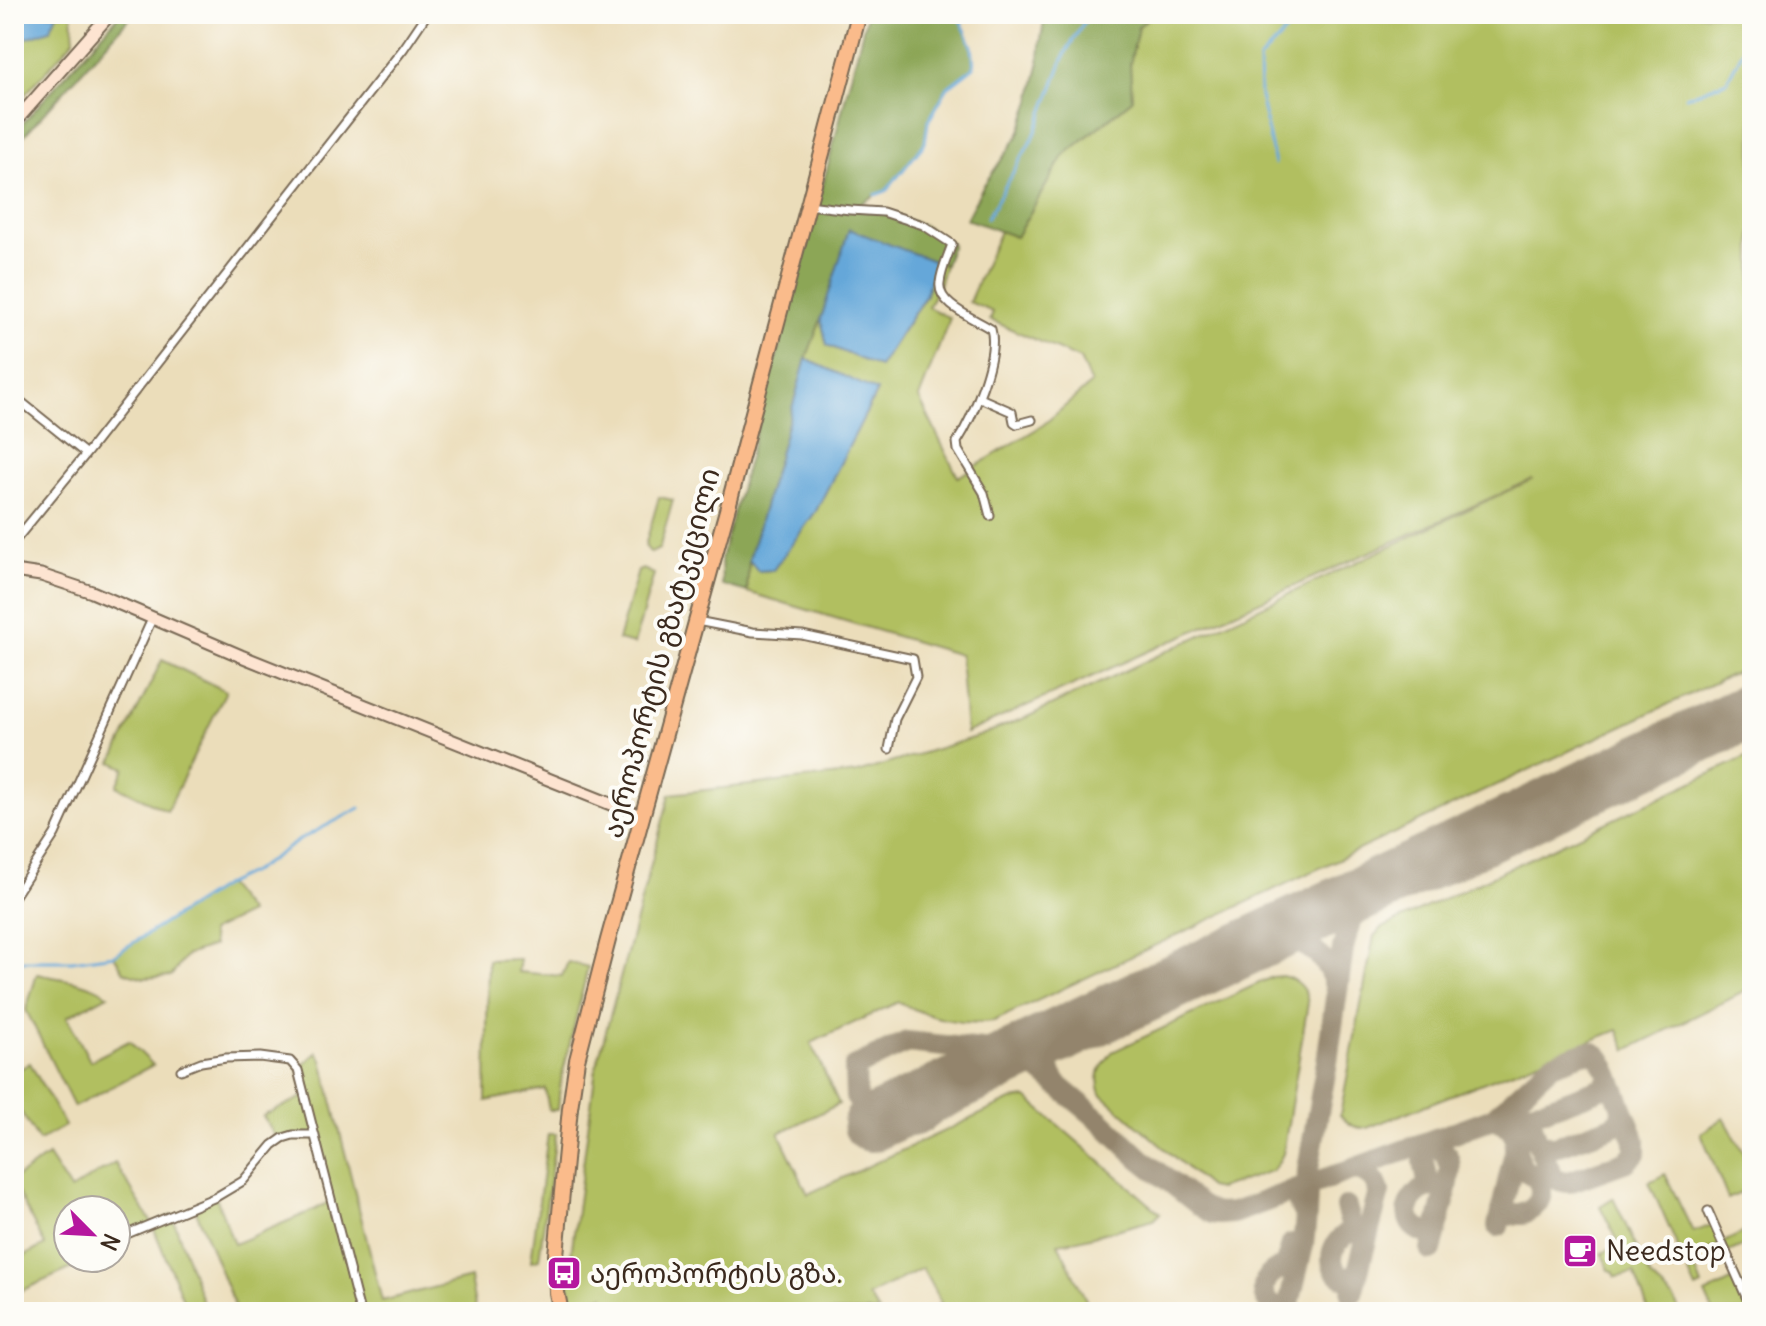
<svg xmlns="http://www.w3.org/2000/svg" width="1766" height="1326" viewBox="0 0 1766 1326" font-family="Delius,'Noto Sans Georgian',sans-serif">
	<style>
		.green { fill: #b1bf61; stroke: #767440; stroke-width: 2 }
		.forest { fill: #8ca657; stroke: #64683a; stroke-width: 2 }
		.water { fill: #65a7d9; stroke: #50687c; stroke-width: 2 }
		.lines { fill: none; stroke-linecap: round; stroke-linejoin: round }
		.stream { stroke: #65a7d9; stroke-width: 3 }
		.taxiway { stroke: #93846c; stroke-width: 22 }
		.runway { stroke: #93846c; stroke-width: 56 }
		.street-casing { stroke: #796955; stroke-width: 11 }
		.secondary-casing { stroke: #796955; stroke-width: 15 }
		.highway-casing { stroke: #796955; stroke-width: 18 }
		.street { stroke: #fff; stroke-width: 7 }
		.secondary { stroke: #fde4d1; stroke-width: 11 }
		.highway { stroke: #fabb8b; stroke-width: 14 }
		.labels { text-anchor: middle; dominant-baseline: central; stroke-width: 8; stroke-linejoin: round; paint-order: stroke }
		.street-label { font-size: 28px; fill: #3b2a1e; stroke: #fdfcf7 }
		.poi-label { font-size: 28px; fill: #3b2a1e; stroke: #fdfcf7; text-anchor: start }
	</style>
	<rect width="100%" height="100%" fill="#fdfcf7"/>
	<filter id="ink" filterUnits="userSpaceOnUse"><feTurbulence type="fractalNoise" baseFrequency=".0125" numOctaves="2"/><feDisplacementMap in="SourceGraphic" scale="16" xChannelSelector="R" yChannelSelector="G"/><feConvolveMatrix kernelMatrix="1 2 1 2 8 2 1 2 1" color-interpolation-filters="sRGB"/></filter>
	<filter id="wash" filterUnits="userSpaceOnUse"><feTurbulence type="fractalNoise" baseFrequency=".006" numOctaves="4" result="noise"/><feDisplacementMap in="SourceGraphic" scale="32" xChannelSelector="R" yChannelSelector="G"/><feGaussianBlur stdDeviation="1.8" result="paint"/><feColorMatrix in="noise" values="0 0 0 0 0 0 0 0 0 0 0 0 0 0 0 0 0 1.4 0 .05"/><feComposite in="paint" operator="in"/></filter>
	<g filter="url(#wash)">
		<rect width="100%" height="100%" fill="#ebddba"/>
		<path class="green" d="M 57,14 L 72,14 L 74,40 L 14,107 L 14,42 L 50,30 Z
			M 1153,14 L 1752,14 L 1752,665 L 994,1021 C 958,1026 931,1018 898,1002 L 811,1043 L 839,1104 L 779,1133 L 808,1194 L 1011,1100 L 1027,1098 L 1160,1213 L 1153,1220 L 1078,1240 L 1058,1243 L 1092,1312 L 1031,1312 L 1010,1303 L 1006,1312 L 926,1312 L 941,1303 L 922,1268 L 868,1296 L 879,1312 L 601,1312 L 604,1295 L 570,1304 L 569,1270 L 596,1068 L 670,794 L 857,773 L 979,736 L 1027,717 L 1533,479 L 966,733 L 960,655 L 747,592 L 749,560 L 758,571 L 773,570 L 816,511 L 877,392 L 806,359 L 821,319 L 827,345 L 879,367 L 925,297 L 936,262 L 945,265 L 939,285 L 928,307 L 950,318 L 919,398 L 958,477 L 1043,425 L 1091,384 L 1080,359 L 990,320 L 993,312 L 969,302 L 1000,231 L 1016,237 L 1063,156 L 1132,100 L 1130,64 L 1138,27 Z
			M 659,497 L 673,500 L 659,549 L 651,553 L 645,546 Z
			M 643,569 L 654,574 L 634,644 L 618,640 L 638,571 Z
			M 162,660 L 226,691 L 167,811 L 117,786 L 125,768 L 112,762 Z
			M 1752,754 L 1752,988 L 1627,1050 L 1618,1030 L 1367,1128 C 1354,1128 1349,1125 1340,1115 L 1374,936 L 1382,928 Z
			M 226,884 L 249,913 L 210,932 L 213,946 L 187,955 L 171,976 L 144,978 L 124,972 L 114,955 Z
			M 520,959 L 518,972 L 562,976 L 568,962 L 588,967 L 560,1085 L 558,1110 L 549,1110 L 545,1089 L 486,1101 L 488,960 Z
			M 37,974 C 62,979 87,981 108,995 L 67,1017 L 90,1061 L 129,1041 L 153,1065 L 74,1107 L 26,1010 Z
			M 1282,976 C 1296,979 1306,988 1308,1003 L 1283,1154 L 1277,1165 L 1271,1171 L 1219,1189 L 1209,1187 L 1101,1094 C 1094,1073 1101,1068 1112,1052 L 1272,977 Z
			M 317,1052 L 322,1060 L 382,1301 L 470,1278 L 476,1312 L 237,1312 L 194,1206 L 216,1197 L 234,1244 L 314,1210 L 332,1200 L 315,1135 L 293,1135 L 278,1142 L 263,1116 L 305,1096 L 298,1070 Z
			M 30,1063 L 65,1126 L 39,1141 L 14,1101 L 14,1073 Z
			M 1724,1118 L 1744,1153 L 1752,1149 L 1752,1203 L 1747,1190 L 1728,1199 L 1701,1133 Z
			M 548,1134 L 556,1134 L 539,1259 L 531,1261 Z
			M 48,1156 L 70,1190 L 115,1163 L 152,1223 L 172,1215 L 206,1312 L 188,1312 L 152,1224 L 127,1234 L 118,1215 L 116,1216 L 116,1210 L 68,1210 L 68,1258 L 95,1258 L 14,1294 L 14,1280 L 18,1277 L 14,1267 L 14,1261 L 45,1245 L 14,1186 L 14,1179 Z
			M 1665,1174 L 1693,1232 L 1714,1224 L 1722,1243 L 1752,1228 L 1752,1242 L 1726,1253 L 1722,1243 L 1691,1258 L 1702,1286 L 1696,1289 L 1649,1182 Z
			M 1613,1198 L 1651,1278 L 1674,1299 L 1680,1312 L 1649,1312 L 1634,1273 L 1616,1277 L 1613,1271 L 1609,1270 L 1602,1253 L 1620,1245 L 1600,1206 Z
			M 1737,1278 L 1752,1312 L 1713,1312 L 1705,1294 Z"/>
		<path class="forest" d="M 120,14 L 133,14 L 14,147 L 14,133 Z
			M 867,14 L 958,14 L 972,46 L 974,67 L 948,87 L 928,122 L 925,143 L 886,191 L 875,195 L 851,210 L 883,212 L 923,225 L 952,244 L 945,265 L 849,230 L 821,319 L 806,359 L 749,560 L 747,592 L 722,585 L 721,558 L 801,270 Z
			M 1049,14 L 1153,14 L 1138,27 L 1130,64 L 1132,100 L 1063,156 L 1016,237 L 966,219 L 983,186 L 1018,136 L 1031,101 L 1039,65 L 1040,45 L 1044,21 Z"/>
		<path class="water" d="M 22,14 L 57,14 L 50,30 L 14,42 L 14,15 Z
			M 849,229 L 936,262 L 925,296 L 879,367 L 827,345 L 821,319 Z
			M 806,359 L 877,391 L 816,511 L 773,570 L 758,571 L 749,560 Z"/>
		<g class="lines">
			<path class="stream" d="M 1686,97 L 1727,81 L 1752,33
				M 1275,164 L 1260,96 L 1259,60 L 1303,14
				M 875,195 L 886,191 L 925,143 L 928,122 L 948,87 L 974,67 L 972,46 L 958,14
				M 987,218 L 1035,134 L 1066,52 L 1089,14
				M 23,961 L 72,961 L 114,955 L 226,884 L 254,871 L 301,839 L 360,808"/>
			<path class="taxiway" d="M 1259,942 C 1296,930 1328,952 1336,990
				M 1055,1081 C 1046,1068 1044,1050 1057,1038 C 1063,1032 1073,1029 1081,1025
				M 948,1088 C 944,1097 940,1109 932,1116 C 918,1129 894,1131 878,1121 C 869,1115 862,1105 856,1097 L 855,1067 L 907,1042 L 1020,1054 L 1101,1121 L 1141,1159 L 1199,1205 L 1212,1213 L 1219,1214 L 1233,1213 L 1493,1118 L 1546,1109 L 1602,1088 L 1608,1081 L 1609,1075 L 1635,1141 L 1635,1153 L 1627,1161 L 1569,1182 C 1564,1181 1562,1182 1557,1179 C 1547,1172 1534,1132 1530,1119 L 1519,1114
				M 1537,1141 L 1549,1147 L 1554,1147 L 1613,1126 L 1621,1118 L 1622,1109
				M 1425,1143 C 1436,1145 1446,1149 1449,1161 C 1454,1174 1435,1233 1431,1250
				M 1424,1162 L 1429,1187 C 1399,1197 1402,1235 1435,1233
				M 1346,1207 L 1353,1231 C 1325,1241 1324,1279 1356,1279
				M 1501,1211 C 1530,1224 1553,1194 1534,1176 C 1530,1173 1526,1171 1522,1169 L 1515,1147
				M 1306,1217 L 1308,1169 L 1327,1062 L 1343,948 L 1350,921 L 1360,903 L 1370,892 L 1392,879
				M 1498,1226 L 1517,1143 C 1514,1128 1506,1123 1493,1118 L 1552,1064 L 1586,1052 C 1601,1052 1603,1063 1609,1075
				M 1352,1293 L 1379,1192 C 1376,1178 1367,1173 1354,1168
				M 1287,1309 C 1257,1310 1256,1272 1285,1268 L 1292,1244
				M 1287,1312 L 1303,1245 L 1306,1217 L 1299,1204"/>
			<path class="runway" d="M 871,1124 L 1752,710"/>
		</g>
	</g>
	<g filter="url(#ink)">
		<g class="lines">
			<g class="street-casing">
				<path id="street" d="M 808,205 L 850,210 L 883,212 L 923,225 L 952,244 C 948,256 941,270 940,283 C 937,305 974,318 991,329 C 999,355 972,419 957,442 L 958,450 L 984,493 L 990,516
					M 14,396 L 86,454
					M 980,398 L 1012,412 L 1014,422 L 1017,424 L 1032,420
					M 14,542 L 86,454 L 404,48 L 427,14
					M 697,621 L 753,632 L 802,635 L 913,659 L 916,677 L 895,719 L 889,749
					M 14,897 L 55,834 L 152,619
					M 181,1070 L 201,1062 L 226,1058 L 260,1057 L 290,1061 L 298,1070 L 360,1312
					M 1708,1211 L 1752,1310
					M 127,1234 L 216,1197 L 243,1181 L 273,1145 L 283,1138 L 293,1135 L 315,1135"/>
			</g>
			<g class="secondary-casing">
				<path id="secondary" d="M 14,123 L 110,14
					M 14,571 L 41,575 L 92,592 L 241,656 L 643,817"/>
			</g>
			<g class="highway-casing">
				<path id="highway" d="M 561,1312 L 557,1293 L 556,1255 L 570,1108 L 577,1060 L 608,940 L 729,503 L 859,14"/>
			</g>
			<use href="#street" class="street"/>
			<use href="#secondary" class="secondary"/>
			<use href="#highway" class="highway"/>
		</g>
	</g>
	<defs>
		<g id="cafe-square" transform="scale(1.8)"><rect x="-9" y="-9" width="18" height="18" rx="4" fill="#b5179e" stroke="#fdfcf7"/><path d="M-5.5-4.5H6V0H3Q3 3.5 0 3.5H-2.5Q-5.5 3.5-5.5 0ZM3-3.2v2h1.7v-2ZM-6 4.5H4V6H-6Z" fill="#fff"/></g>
		<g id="bus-square" transform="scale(1.8)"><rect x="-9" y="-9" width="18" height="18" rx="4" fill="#b5179e" stroke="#fdfcf7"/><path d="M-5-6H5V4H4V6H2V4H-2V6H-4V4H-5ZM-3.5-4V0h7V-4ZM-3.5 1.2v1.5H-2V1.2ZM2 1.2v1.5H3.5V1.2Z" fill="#fff"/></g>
	</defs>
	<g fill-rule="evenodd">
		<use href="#cafe-square" x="1580" y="1251"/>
		<use href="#bus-square" x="564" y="1273"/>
	</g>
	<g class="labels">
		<g class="street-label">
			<text transform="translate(661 653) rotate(-75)">აეროპორტის გზატკეცილი</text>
		</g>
		<g class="poi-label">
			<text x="1606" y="1251">Needstop</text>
			<text x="590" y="1273">აეროპორტის გზა.</text>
		</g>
	</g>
	<rect width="1766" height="1326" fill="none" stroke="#fdfcf7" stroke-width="48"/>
	<g transform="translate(92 1234) rotate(114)"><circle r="38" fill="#fdfcf7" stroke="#afa8a0" stroke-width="2"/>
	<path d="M0-6L14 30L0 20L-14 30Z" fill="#b5179e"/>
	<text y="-12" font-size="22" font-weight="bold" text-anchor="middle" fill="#3b2a1e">N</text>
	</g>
</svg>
